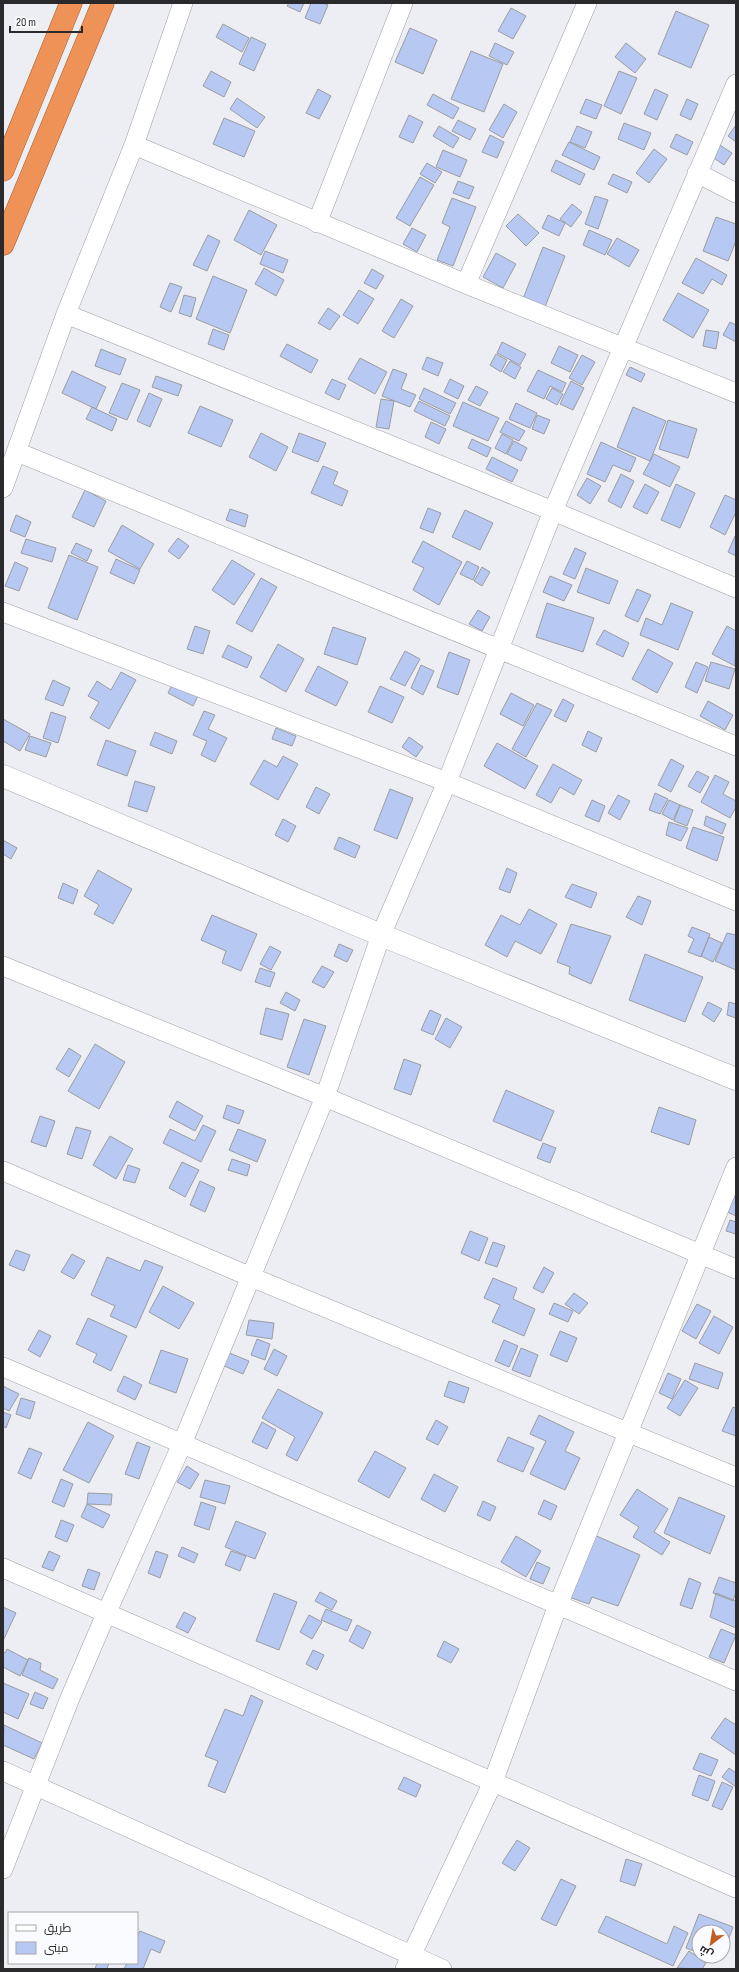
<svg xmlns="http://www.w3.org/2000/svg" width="739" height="1972" viewBox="0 0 739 1972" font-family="'Sofia Sans Condensed',Cairo,sans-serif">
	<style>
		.building { fill: #b7c8f2; stroke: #9b9da1 }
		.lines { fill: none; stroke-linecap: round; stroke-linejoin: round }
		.minor-casing { stroke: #9ea0a4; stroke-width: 20 }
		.tertiary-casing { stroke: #9ea0a4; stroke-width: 23 }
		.trunk-casing { stroke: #a75b2e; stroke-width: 23 }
		.minor { stroke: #fff; stroke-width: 19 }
		.tertiary { stroke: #fff; stroke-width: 22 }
		.trunk { stroke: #ee9258; stroke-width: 22 }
	</style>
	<rect width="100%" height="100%" fill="#eceef3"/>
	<path class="building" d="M 289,3 L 304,3 L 300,12 L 287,6 Z
		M 311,3 L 322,3 L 328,5 L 320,24 L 305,18 Z
		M 511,8 L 526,16 L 513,39 L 498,31 Z
		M 676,11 L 709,25 L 691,68 L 658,54 Z
		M 223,24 L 249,38 L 242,52 L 216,37 Z
		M 410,28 L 437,40 L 423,74 L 395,62 Z
		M 251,37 L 266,44 L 254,71 L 239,64 Z
		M 495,43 L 514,52 L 507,65 L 489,56 Z
		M 626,43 L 646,59 L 635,73 L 615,57 Z
		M 471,51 L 503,64 L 484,112 L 451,99 Z
		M 211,71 L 231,82 L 224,97 L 203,86 Z
		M 619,71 L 637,78 L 621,114 L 604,106 Z
		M 318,89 L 331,96 L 319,119 L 306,113 Z
		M 655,89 L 668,95 L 657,120 L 644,114 Z
		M 433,94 L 459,108 L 453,119 L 427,105 Z
		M 237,98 L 265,117 L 257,128 L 230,109 Z
		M 586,99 L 602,105 L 596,119 L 580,113 Z
		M 687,99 L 698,104 L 691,120 L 680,115 Z
		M 504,104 L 517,112 L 503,138 L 489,130 Z
		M 409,115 L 423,122 L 413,143 L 399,137 Z
		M 224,118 L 255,131 L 244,157 L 213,144 Z
		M 458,120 L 476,129 L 470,140 L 452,131 Z
		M 624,123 L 651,133 L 644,150 L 618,139 Z
		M 736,125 L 736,142 L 728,136 Z
		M 439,126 L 459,138 L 453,148 L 433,136 Z
		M 577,126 L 592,132 L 585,148 L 570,142 Z
		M 676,134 L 693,142 L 687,155 L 670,147 Z
		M 490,135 L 504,142 L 497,158 L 482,152 Z
		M 569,142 L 600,157 L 594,170 L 562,155 Z
		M 720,145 L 732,153 L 724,165 L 711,156 Z
		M 654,149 L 667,159 L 649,183 L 636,173 Z
		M 443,150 L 467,160 L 460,177 L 436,167 Z
		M 556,160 L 585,174 L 580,185 L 551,171 Z
		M 427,163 L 442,172 L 435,183 L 420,174 Z
		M 613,174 L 632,182 L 627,193 L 608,184 Z
		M 420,177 L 434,185 L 410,226 L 396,218 Z
		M 458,181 L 474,187 L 469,199 L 453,193 Z
		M 595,196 L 608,200 L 598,229 L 585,224 Z
		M 452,198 L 476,207 L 453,266 L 437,260 L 450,227 L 442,223 Z
		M 572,204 L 582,212 L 571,227 L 560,219 Z
		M 249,210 L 277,225 L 261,255 L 234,240 Z
		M 518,214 L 539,233 L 526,246 L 506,226 Z
		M 548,215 L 565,223 L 559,236 L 542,228 Z
		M 716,217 L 736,224 L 736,241 L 728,261 L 703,251 Z
		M 412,228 L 426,235 L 417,252 L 403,244 Z
		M 589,230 L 612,240 L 605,255 L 583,245 Z
		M 208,235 L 220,241 L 207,271 L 193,265 Z
		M 617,238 L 639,250 L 629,267 L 607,254 Z
		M 543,247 L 565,256 L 543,312 L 521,304 Z
		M 265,251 L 288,260 L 283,273 L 260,264 Z
		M 496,253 L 516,264 L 503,288 L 483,277 Z
		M 696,258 L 727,275 L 722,285 L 712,279 L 703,294 L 682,283 Z
		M 264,268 L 284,280 L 276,296 L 255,284 Z
		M 372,269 L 384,276 L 376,289 L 364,283 Z
		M 213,276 L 247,290 L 230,333 L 196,319 Z
		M 170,283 L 182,287 L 171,312 L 160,307 Z
		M 359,290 L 374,299 L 358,324 L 343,315 Z
		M 678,293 L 709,310 L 693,338 L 663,320 Z
		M 184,295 L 196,298 L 191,317 L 179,313 Z
		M 401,299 L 413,306 L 394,338 L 382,331 Z
		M 328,308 L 340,316 L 330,330 L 318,323 Z
		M 730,322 L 736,325 L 736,342 L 723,335 Z
		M 213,329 L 229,335 L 224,350 L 208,344 Z
		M 706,330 L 719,332 L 716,349 L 703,346 Z
		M 502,342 L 526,354 L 520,365 L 497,353 Z
		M 287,344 L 318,360 L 311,373 L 280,356 Z
		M 559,346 L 578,355 L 570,372 L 551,363 Z
		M 101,349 L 126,359 L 120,375 L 95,366 Z
		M 496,354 L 507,360 L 501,372 L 490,365 Z
		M 582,355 L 595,362 L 582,385 L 569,378 Z
		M 427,357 L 443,363 L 438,376 L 422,369 Z
		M 360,358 L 387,372 L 375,394 L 348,379 Z
		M 510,361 L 521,367 L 515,379 L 503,372 Z
		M 630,367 L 645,374 L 641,382 L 626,375 Z
		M 393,369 L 407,374 L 401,389 L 416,395 L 410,407 L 382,396 Z
		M 538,370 L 566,383 L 562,392 L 550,386 L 544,399 L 527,391 Z
		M 72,371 L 106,387 L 96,409 L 62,393 Z
		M 156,376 L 182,385 L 178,396 L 152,387 Z
		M 332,379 L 346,385 L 339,400 L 325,393 Z
		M 450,379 L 464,386 L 458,399 L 444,392 Z
		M 571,381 L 584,388 L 573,410 L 560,404 Z
		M 122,383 L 140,390 L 127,420 L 109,413 Z
		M 476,386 L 488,392 L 480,406 L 468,400 Z
		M 424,388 L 456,403 L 450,414 L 419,399 Z
		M 552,388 L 563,394 L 557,405 L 546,399 Z
		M 149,393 L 162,399 L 150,427 L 137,421 Z
		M 381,399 L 394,401 L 389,429 L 376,427 Z
		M 419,401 L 450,416 L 445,426 L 414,411 Z
		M 463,402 L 499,418 L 488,441 L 453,426 Z
		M 516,403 L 537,413 L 530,428 L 509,419 Z
		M 200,406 L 233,420 L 221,447 L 188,433 Z
		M 92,407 L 117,419 L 112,431 L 86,419 Z
		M 633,407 L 666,421 L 650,461 L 617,447 Z
		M 537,415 L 550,420 L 544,434 L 532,429 Z
		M 668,420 L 697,429 L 688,458 L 659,449 Z
		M 506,421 L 525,431 L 519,441 L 500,432 Z
		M 431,422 L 446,429 L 439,444 L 425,437 Z
		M 261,433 L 288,447 L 276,471 L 249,457 Z
		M 299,433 L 326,443 L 318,462 L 292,452 Z
		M 502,434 L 513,440 L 506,454 L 495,448 Z
		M 472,439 L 491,448 L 487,457 L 468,448 Z
		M 514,441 L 527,448 L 521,461 L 507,454 Z
		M 601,442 L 636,458 L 630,472 L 613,465 L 605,482 L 587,474 Z
		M 654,454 L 680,467 L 670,487 L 643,474 Z
		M 492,457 L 518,470 L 512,482 L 486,469 Z
		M 323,466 L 338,472 L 333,484 L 348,491 L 342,506 L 311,493 Z
		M 621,474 L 634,481 L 621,508 L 608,501 Z
		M 587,478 L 601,486 L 590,504 L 577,495 Z
		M 645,484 L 659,492 L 647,514 L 633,507 Z
		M 676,484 L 695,493 L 680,528 L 661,520 Z
		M 85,490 L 106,501 L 94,527 L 72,517 Z
		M 725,495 L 736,500 L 736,512 L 725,535 L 710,527 Z
		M 428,508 L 441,513 L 433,533 L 420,528 Z
		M 230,509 L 248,515 L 245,527 L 226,520 Z
		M 465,510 L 493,523 L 480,550 L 452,537 Z
		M 16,515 L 31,522 L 25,537 L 10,531 Z
		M 122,525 L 154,544 L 140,569 L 108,551 Z
		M 735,536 L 736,537 L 736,556 L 728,552 Z
		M 178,538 L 189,546 L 179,559 L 168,551 Z
		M 26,539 L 56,548 L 52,562 L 21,553 Z
		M 423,541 L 462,562 L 439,605 L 413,590 L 424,568 L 412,562 Z
		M 76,543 L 92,550 L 87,561 L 71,553 Z
		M 575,548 L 586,553 L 575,579 L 563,574 Z
		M 69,555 L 98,567 L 77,620 L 48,608 Z
		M 116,559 L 140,570 L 134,584 L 110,573 Z
		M 232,560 L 255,574 L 234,605 L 212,590 Z
		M 467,561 L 479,567 L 473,580 L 460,574 Z
		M 15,562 L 28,568 L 19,591 L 5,586 Z
		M 482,567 L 490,572 L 482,586 L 474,581 Z
		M 586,568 L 618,581 L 609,604 L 577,592 Z
		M 550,576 L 572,585 L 564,601 L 543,592 Z
		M 261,578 L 277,587 L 252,632 L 236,623 Z
		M 637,589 L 651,595 L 638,622 L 625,616 Z
		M 547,603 L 594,618 L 583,652 L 536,637 Z
		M 671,603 L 693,612 L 678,650 L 640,635 L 646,618 L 662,625 Z
		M 478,610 L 490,617 L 482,631 L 469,624 Z
		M 195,626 L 210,631 L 203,654 L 187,649 Z
		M 727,626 L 736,631 L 735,666 L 712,654 Z
		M 333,627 L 366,638 L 357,665 L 324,654 Z
		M 604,630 L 629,643 L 623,657 L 596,644 Z
		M 278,644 L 304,659 L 286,692 L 260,677 Z
		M 228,645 L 252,657 L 247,668 L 222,657 Z
		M 648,649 L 673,663 L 657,693 L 632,679 Z
		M 405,651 L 420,659 L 405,686 L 390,679 Z
		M 449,652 L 470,660 L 458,695 L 437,687 Z
		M 696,662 L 708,667 L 697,693 L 685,687 Z
		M 711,662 L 735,669 L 729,689 L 705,681 Z
		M 421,665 L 434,671 L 423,695 L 411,688 Z
		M 318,666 L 348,682 L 336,706 L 305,691 Z
		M 121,672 L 136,680 L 109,729 L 90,718 L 99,702 L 88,696 L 97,681 L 111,690 Z
		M 53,680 L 70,688 L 63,706 L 45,699 Z
		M 173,683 L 198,696 L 193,706 L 168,693 Z
		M 380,686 L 404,697 L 392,723 L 368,712 Z
		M 511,693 L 534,705 L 523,726 L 500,714 Z
		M 563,699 L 574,705 L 566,722 L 554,716 Z
		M 708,701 L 733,715 L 725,730 L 700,716 Z
		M 537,703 L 552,710 L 526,757 L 512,749 Z
		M 204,711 L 215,715 L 208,729 L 227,738 L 215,762 L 201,755 L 207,741 L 193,735 Z
		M 51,712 L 66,717 L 58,743 L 43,738 Z
		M 3,719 L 30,734 L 20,751 L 3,741 Z
		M 276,728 L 296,736 L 292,746 L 272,739 Z
		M 588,731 L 602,738 L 596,752 L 582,745 Z
		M 155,732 L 177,741 L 172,754 L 150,745 Z
		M 30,736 L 51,743 L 46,757 L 25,750 Z
		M 409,737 L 423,747 L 416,757 L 402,747 Z
		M 106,740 L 136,751 L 127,776 L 97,765 Z
		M 497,743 L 538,766 L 525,789 L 484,766 Z
		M 283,756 L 298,764 L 278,800 L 250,784 L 264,760 L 277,767 Z
		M 671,759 L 684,766 L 671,792 L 658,785 Z
		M 553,764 L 582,780 L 574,795 L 560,787 L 551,803 L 536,795 Z
		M 697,771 L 709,777 L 700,793 L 688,786 Z
		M 715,775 L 729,782 L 723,794 L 736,801 L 736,807 L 730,818 L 701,802 Z
		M 135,781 L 155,787 L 147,812 L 128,806 Z
		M 316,787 L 330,794 L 319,814 L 306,807 Z
		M 390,789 L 413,798 L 397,839 L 374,830 Z
		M 655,793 L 668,799 L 660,814 L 649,810 Z
		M 618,795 L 630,801 L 620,820 L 608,813 Z
		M 592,800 L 605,806 L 599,822 L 585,816 Z
		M 669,800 L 680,805 L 673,820 L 662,814 Z
		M 680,805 L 693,810 L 687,826 L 674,821 Z
		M 706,816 L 726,824 L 722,834 L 704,825 Z
		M 283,819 L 296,826 L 288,842 L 275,835 Z
		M 669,822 L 688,828 L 681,841 L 666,835 Z
		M 693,827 L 724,837 L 717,861 L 686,848 Z
		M 339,837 L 360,846 L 355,858 L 334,849 Z
		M 3,840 L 17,848 L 11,859 L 3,854 Z
		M 507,868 L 517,873 L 510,893 L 499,889 Z
		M 98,870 L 132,889 L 113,924 L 94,914 L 99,905 L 84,896 Z
		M 63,883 L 78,890 L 73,904 L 58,898 Z
		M 572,884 L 597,893 L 591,908 L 565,897 Z
		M 638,896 L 651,901 L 642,925 L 626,917 Z
		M 529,909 L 557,924 L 541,954 L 515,941 L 507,957 L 485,945 L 501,915 L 520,925 Z
		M 212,915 L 257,934 L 241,971 L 222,963 L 226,951 L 201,940 Z
		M 571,924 L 611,936 L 591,984 L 569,974 L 570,967 L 557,962 Z
		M 692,927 L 710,934 L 701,957 L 688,952 L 694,939 L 688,936 Z
		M 727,933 L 736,935 L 736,970 L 715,961 Z
		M 709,937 L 722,943 L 713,962 L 701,956 Z
		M 339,944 L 353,950 L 347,962 L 334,956 Z
		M 270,946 L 281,952 L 271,970 L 260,964 Z
		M 645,954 L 703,977 L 685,1022 L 629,1000 Z
		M 322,966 L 334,972 L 324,988 L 312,982 Z
		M 260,968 L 275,973 L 270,987 L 255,982 Z
		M 286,992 L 300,1000 L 295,1011 L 280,1003 Z
		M 708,1002 L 722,1009 L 714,1022 L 702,1014 Z
		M 729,1002 L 736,1004 L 736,1018 L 727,1015 Z
		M 266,1008 L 289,1014 L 282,1040 L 260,1034 Z
		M 430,1010 L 441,1015 L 433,1035 L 421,1030 Z
		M 446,1018 L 462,1027 L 450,1048 L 435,1039 Z
		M 304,1019 L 326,1026 L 309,1075 L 287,1067 Z
		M 95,1044 L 125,1062 L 99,1109 L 68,1091 Z
		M 69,1048 L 81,1056 L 69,1077 L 56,1069 Z
		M 404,1059 L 421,1065 L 411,1095 L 394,1089 Z
		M 506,1090 L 554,1111 L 541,1141 L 493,1121 Z
		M 177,1101 L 203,1116 L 195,1131 L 169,1117 Z
		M 227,1105 L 244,1111 L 239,1124 L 223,1118 Z
		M 659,1107 L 696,1120 L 689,1145 L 651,1132 Z
		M 40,1116 L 55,1121 L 46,1147 L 31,1142 Z
		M 203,1125 L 216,1131 L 201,1162 L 163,1143 L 170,1129 L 195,1141 Z
		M 76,1127 L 91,1131 L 82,1159 L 67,1154 Z
		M 238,1129 L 266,1140 L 257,1162 L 229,1150 Z
		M 110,1136 L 133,1149 L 116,1179 L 93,1165 Z
		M 543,1143 L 556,1148 L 550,1163 L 537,1158 Z
		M 232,1159 L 250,1165 L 247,1176 L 228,1170 Z
		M 182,1162 L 199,1170 L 185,1197 L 169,1188 Z
		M 128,1165 L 140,1169 L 135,1183 L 123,1180 Z
		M 200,1181 L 215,1188 L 205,1212 L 190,1205 Z
		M 736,1192 L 736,1216 L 727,1212 Z
		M 730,1220 L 736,1222 L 736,1234 L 726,1231 Z
		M 470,1231 L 488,1238 L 479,1261 L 461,1253 Z
		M 493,1242 L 505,1246 L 497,1267 L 485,1263 Z
		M 16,1250 L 30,1255 L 24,1271 L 9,1265 Z
		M 72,1254 L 85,1261 L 74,1279 L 61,1272 Z
		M 107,1257 L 140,1271 L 145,1260 L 163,1267 L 136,1328 L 110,1316 L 115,1306 L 91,1295 Z
		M 544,1267 L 554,1273 L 543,1293 L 533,1288 Z
		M 493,1278 L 517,1288 L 513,1299 L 535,1309 L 524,1336 L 492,1322 L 500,1305 L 484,1298 Z
		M 163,1286 L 194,1303 L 179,1329 L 149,1312 Z
		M 574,1293 L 588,1303 L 579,1314 L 565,1304 Z
		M 554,1303 L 573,1311 L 568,1322 L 549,1314 Z
		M 697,1304 L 711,1311 L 696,1339 L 682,1331 Z
		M 714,1316 L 733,1327 L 719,1354 L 699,1343 Z
		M 88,1318 L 127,1336 L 111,1371 L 93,1362 L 97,1354 L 76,1344 Z
		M 249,1320 L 274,1323 L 272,1339 L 246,1335 Z
		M 39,1330 L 51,1336 L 40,1357 L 28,1350 Z
		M 560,1331 L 577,1338 L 567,1362 L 550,1355 Z
		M 257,1339 L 270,1344 L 265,1360 L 251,1355 Z
		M 504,1340 L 518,1346 L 509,1367 L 495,1361 Z
		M 521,1348 L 538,1355 L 530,1377 L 512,1370 Z
		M 274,1349 L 287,1356 L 277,1376 L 264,1369 Z
		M 161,1350 L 188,1359 L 176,1393 L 149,1383 Z
		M 227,1352 L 249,1361 L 243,1374 L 222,1365 Z
		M 695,1363 L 723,1373 L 718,1389 L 689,1379 Z
		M 668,1373 L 681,1379 L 672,1399 L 659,1393 Z
		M 124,1376 L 142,1385 L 135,1400 L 117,1391 Z
		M 685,1380 L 698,1388 L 680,1416 L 667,1408 Z
		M 449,1381 L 469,1388 L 464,1403 L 444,1396 Z
		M 3,1386 L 19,1394 L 9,1411 L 3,1408 Z
		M 278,1389 L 323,1413 L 297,1461 L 286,1455 L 295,1437 L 262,1418 Z
		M 21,1398 L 35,1402 L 30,1419 L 16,1414 Z
		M 733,1407 L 736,1408 L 736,1436 L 722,1431 Z
		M 3,1412 L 11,1415 L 6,1428 L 3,1426 Z
		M 539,1415 L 574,1432 L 565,1451 L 580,1458 L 565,1490 L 530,1474 L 546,1441 L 530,1434 Z
		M 436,1420 L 448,1427 L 438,1445 L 426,1439 Z
		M 88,1422 L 114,1436 L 89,1483 L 63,1470 Z
		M 262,1422 L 276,1430 L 267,1449 L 252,1442 Z
		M 508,1437 L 534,1448 L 523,1472 L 497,1461 Z
		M 137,1442 L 150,1447 L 139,1479 L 125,1474 Z
		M 29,1448 L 42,1453 L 31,1479 L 18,1473 Z
		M 375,1451 L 406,1468 L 389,1498 L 358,1481 Z
		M 187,1466 L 199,1474 L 190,1489 L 177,1482 Z
		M 434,1474 L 458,1487 L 445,1512 L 421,1499 Z
		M 61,1479 L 73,1484 L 64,1507 L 52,1502 Z
		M 205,1480 L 230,1486 L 225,1504 L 200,1497 Z
		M 637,1489 L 668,1509 L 654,1532 L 670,1542 L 662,1555 L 633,1537 L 639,1527 L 620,1515 Z
		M 88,1493 L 112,1494 L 111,1505 L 87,1504 Z
		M 679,1497 L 725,1516 L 710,1554 L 664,1533 Z
		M 544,1500 L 557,1506 L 551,1520 L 538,1514 Z
		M 483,1501 L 496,1507 L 490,1521 L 477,1515 Z
		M 201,1502 L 216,1507 L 209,1530 L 194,1525 Z
		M 87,1504 L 110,1515 L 103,1528 L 81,1517 Z
		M 61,1520 L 74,1525 L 67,1542 L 55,1537 Z
		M 236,1521 L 266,1533 L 255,1559 L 225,1547 Z
		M 592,1534 L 640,1555 L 618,1606 L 592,1597 L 589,1604 L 566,1596 Z
		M 516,1536 L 541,1551 L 526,1577 L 501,1562 Z
		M 182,1547 L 198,1554 L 194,1563 L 178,1556 Z
		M 49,1551 L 60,1556 L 53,1571 L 42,1567 Z
		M 156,1551 L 168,1555 L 160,1578 L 148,1573 Z
		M 231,1551 L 246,1556 L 240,1571 L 225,1565 Z
		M 537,1562 L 550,1568 L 543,1584 L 530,1579 Z
		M 88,1569 L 100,1573 L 94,1590 L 82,1586 Z
		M 719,1577 L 736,1583 L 736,1592 L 733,1601 L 713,1593 Z
		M 689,1578 L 701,1583 L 692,1609 L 680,1605 Z
		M 320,1592 L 337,1601 L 332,1610 L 315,1601 Z
		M 274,1593 L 297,1602 L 279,1650 L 256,1641 Z
		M 716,1593 L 736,1601 L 736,1628 L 710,1617 Z
		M 3,1607 L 16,1613 L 3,1641 Z
		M 326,1609 L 352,1620 L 347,1631 L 321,1620 Z
		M 184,1612 L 196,1618 L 188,1633 L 176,1627 Z
		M 309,1615 L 322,1622 L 312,1639 L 300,1632 Z
		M 357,1625 L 371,1632 L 363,1649 L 349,1641 Z
		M 721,1629 L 736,1635 L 724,1663 L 709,1657 Z
		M 444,1641 L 459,1649 L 451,1663 L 437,1656 Z
		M 7,1649 L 28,1660 L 20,1676 L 3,1667 L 3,1652 L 5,1653 Z
		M 313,1650 L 324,1655 L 317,1670 L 306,1664 Z
		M 29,1658 L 41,1663 L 40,1670 L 58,1679 L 53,1689 L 22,1675 Z
		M 3,1683 L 29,1694 L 18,1719 L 3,1712 Z
		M 35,1692 L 48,1698 L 43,1709 L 30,1704 Z
		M 251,1695 L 263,1701 L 225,1793 L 208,1786 L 218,1761 L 205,1756 L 225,1709 L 243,1716 Z
		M 725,1718 L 736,1725 L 736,1755 L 711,1738 Z
		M 4,1725 L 42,1743 L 34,1759 L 3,1745 Z
		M 700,1753 L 718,1760 L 711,1776 L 693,1769 Z
		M 729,1768 L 736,1773 L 736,1787 L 722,1777 Z
		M 699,1775 L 715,1781 L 708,1801 L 692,1795 Z
		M 404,1777 L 421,1785 L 416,1797 L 398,1789 Z
		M 722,1782 L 733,1787 L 722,1810 L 712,1806 Z
		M 517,1840 L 530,1848 L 515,1871 L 502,1863 Z
		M 626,1859 L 642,1864 L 635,1886 L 620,1881 Z
		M 561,1879 L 576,1886 L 556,1926 L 541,1919 Z
		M 699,1914 L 733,1927 L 723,1954 L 723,1932 L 699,1932 L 699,1953 L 686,1948 Z
		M 606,1916 L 667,1944 L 674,1926 L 688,1933 L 673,1966 L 598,1932 Z
		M 140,1931 L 165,1941 L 160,1953 L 151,1949 L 143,1969 L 124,1969 L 127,1963 L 137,1963 L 137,1937 Z
		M 689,1951 L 706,1963 L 702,1969 L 677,1968 Z
		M 97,1963 L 109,1963 L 107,1969 L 95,1969 Z"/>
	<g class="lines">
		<g class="minor-casing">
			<path id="minor" d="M 134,145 L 466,284 L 736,393
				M 697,173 L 736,193
				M 317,223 L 403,3
				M 466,284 L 587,3
				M 66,314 L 553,511 L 736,588
				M 17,452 L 736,746
				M 3,488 L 66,314 L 134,145 L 183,3
				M 3,612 L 447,782 L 736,901
				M 3,966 L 325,1097 L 736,1269
				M 3,1171 L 251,1277 L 736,1477
				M 3,1367 L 736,1681
				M 3,1568 L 736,1888
				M 3,1771 L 442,1969
				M 3,1869 L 70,1698 L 106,1614 L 182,1444 L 325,1097 L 381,935 L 447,782 L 553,511 L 736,84
				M 405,1969 L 493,1782 L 558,1605 L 736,1167"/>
		</g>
		<g class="tertiary-casing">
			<path id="tertiary" d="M 3,776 L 381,935 L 736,1079"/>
		</g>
		<g class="trunk-casing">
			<path id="trunk" d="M 3,170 L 71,3
				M 3,244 L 103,3"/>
		</g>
		<use href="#minor" class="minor"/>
		<use href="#tertiary" class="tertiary"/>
		<use href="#trunk" class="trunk"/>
	</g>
	<rect width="739" height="1972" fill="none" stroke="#2a2a2c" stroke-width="8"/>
	<rect x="8" y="1912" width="130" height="52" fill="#fafbff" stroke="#a7a7ab"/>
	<rect x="16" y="1925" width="20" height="6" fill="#ffffff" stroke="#a7a7ab"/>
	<text x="44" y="1932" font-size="12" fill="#2a2a2c">طريق</text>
	<rect x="16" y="1942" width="20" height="12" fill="#b7c8f2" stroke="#a7a7ab"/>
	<text x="44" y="1952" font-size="12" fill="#2a2a2c">مبنى</text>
	<g transform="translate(711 1944) rotate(211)"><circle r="19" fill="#fafbff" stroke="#a7a7ab"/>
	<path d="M0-3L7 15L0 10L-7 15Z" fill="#c15f23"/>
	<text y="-6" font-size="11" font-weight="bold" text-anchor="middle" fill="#2a2a2c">ش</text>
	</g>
	<path d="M10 26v6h72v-6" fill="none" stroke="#2a2a2c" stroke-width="2"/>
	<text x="16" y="26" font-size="12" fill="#2a2a2c" stroke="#fafbff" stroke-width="3" paint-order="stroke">20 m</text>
</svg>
